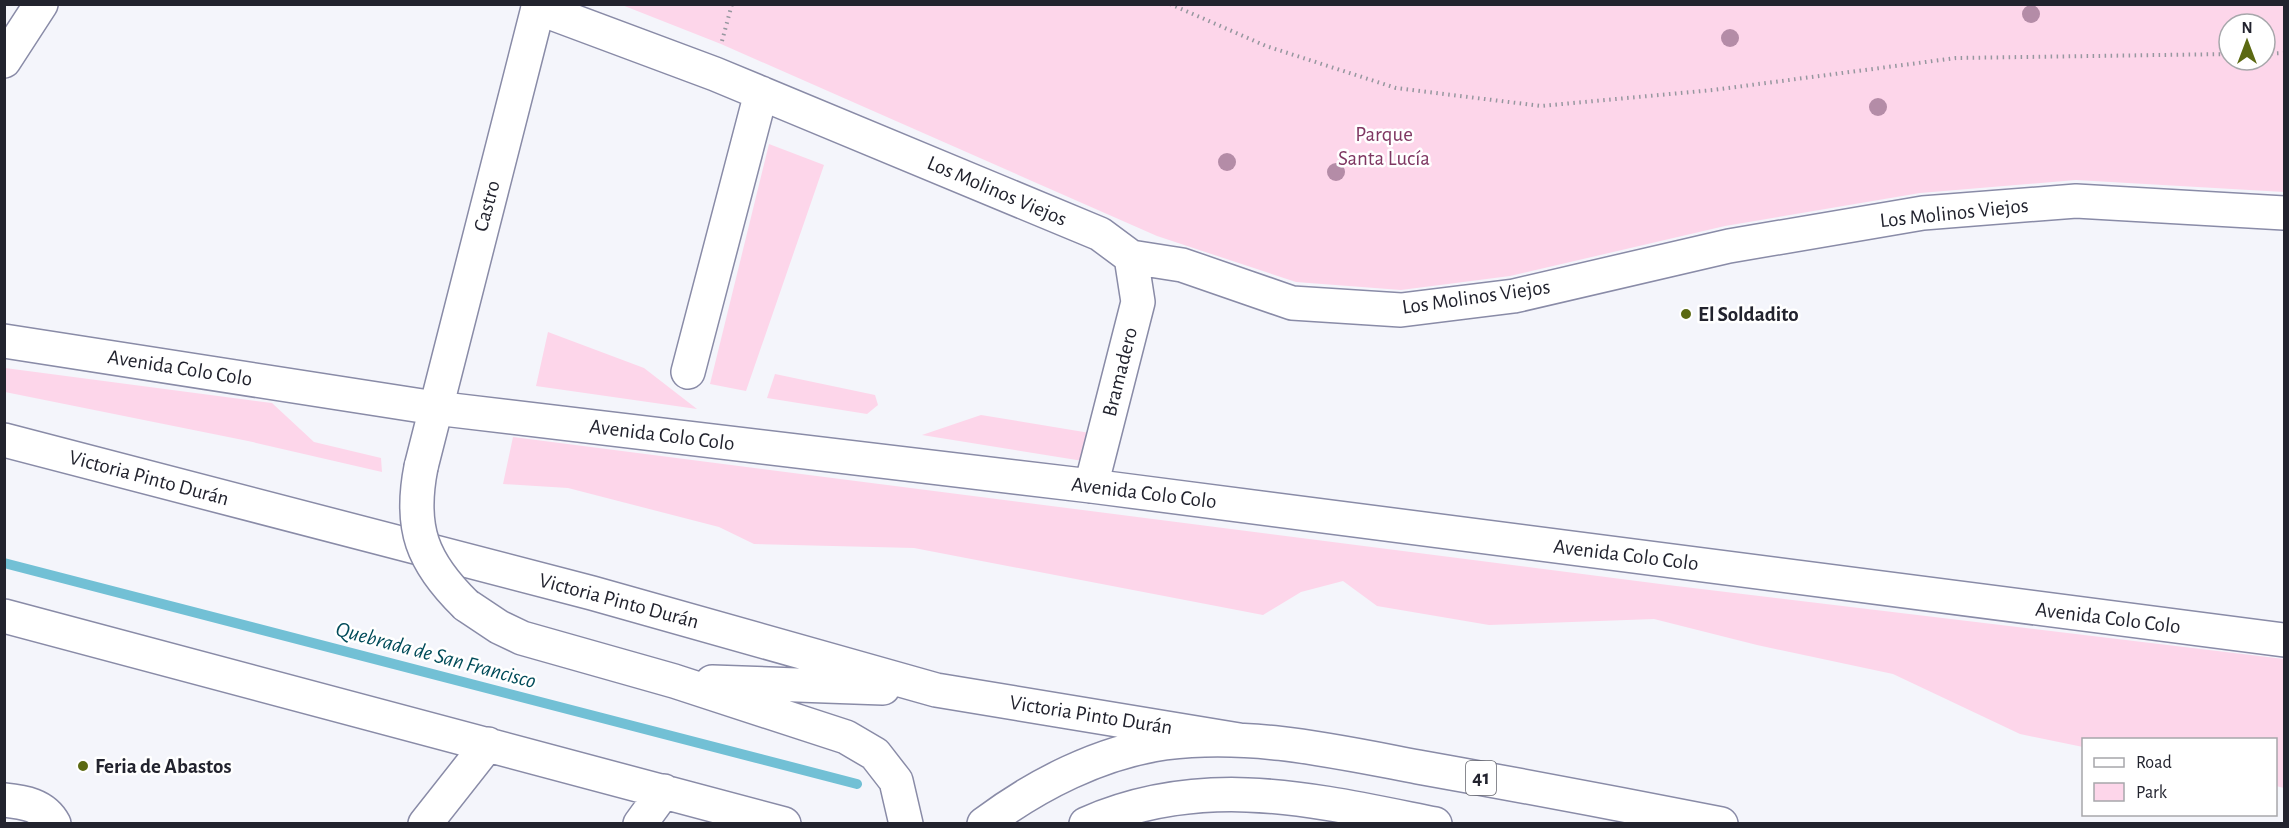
<svg xmlns="http://www.w3.org/2000/svg" width="2289" height="828" viewBox="0 0 2289 828" font-family="'Alegreya Sans',sans-serif">
	<style>
		.green { fill: #fdd6ea; fill-rule: evenodd }
		.lines { fill: none; stroke-linecap: round; stroke-linejoin: round }
		.stream { stroke: #72c0d5; stroke-width: 10 }
		.minor-casing { stroke: #898ba7; stroke-width: 36 }
		.major-casing { stroke: #898ba7; stroke-width: 36 }
		.path { stroke: #96979f; stroke-width: 4; stroke-dasharray: 1.5 4.5; stroke-linecap: butt }
		.minor { stroke: #fff; stroke-width: 33 }
		.major { stroke: #fff; stroke-width: 33 }
		.major-bridge-casing { stroke: #898ba7; stroke-width: 36; stroke-linecap: butt }
		.major-bridge { stroke: #fff; stroke-width: 33 }
		.tree { fill: #b48ca7 }
		.poi-dot { fill: #5b6912; stroke: #fff; stroke-width: 2 }
		.labels { text-anchor: middle; dominant-baseline: central; stroke-width: 5; stroke-linejoin: round; paint-order: stroke }
		.shield { fill: #fff; stroke: #64656d; stroke-width: 1.5 }
		.shield-label { font-size: 20px; font-weight: bold; fill: #22232e }
		.park-label { font-size: 21px; fill: #7f3762; stroke: #fff }
		.street-label { font-size: 21px; fill: #22232e; stroke: #fff }
		.poi-label { font-size: 21px; font-weight: bold; fill: #22232e; stroke: #fff; text-anchor: start }
		.water-label { font-size: 22px; font-style: italic; fill: #004b59; stroke: #fff }
	</style>
	<rect width="100%" height="100%" fill="#f4f5fb"/>
	<path class="green" d="M 622,5 L 2284,5 L 2284,192 L 2076,180 L 1920,193 L 1725,226 L 1510,276 L 1401,290 L 1296,282 L 1157,236 L 721,44 ZM 2229,24 L 2265,24 L 2265,60 L 2229,60 Z
		M 769,144 L 824,165 L 746,391 L 710,384 Z
		M 548,332 L 644,368 L 697,409 L 536,386 Z
		M 5,368 L 272,403 L 314,442 L 381,458 L 382,472 L 248,441 L 5,392 Z
		M 775,374 L 875,395 L 878,405 L 867,414 L 767,398 Z
		M 981,415 L 1090,433 L 1083,461 L 922,435 Z
		M 513,437 L 1668,585 L 2284,659 L 2284,788 L 2276,786 L 2276,740 L 2084,740 L 2083,747 L 2020,734 L 1893,674 L 1757,645 L 1654,619 L 1489,625 L 1377,606 L 1343,581 L 1301,592 L 1263,615 L 914,548 L 754,544 L 719,527 L 568,488 L 503,484 Z"/>
	<g class="lines">
		<path class="stream" d="M 4,563 L 857,784"/>
		<g class="minor-casing">
			<path id="minor" d="M 538,8 L 715,74 L 1100,234 L 1131,257 L 1182,265 L 1292,303 L 1401,310 L 1514,296 L 1729,246 L 1923,213 L 2076,201 L 2284,213
				M 4,61 L 41,4
				M 4,341 L 435,408 L 1091,486 L 2284,640
				M 688,372 L 761,93
				M 1091,486 L 1138,302 L 1131,257
				M 4,616 L 784,824
				M 4,800 C 24,802 44,805 54,824
				M 425,824 L 488,744
				M 640,824 L 664,791"/>
		</g>
		<g class="major-casing">
			<path id="major" d="M 4,440 L 592,593 L 936,690 L 1239,740
				M 421,467 L 539,4
				M 466,605 L 499,627 L 522,638 L 674,681 L 846,737 L 875,754 L 896,781 L 906,824
				M 712,682 L 883,688
				M 984,824 C 1036,785 1100,752 1165,743 C 1251,732 1334,751 1418,767 C 1519,785 1620,804 1721,824
				M 1086,824 C 1204,772 1314,800 1435,824"/>
		</g>
		<path class="path" d="M 1170,4 L 1266,46 L 1396,88 L 1541,106 L 1713,90 L 1956,58 L 2229,54
			M 722,41 L 732,4
			M 2265,54 L 2284,53"/>
		<use href="#minor" class="minor"/>
		<use href="#major" class="major"/>
		<g class="major-bridge-casing">
			<path id="major-bridge" d="M 421,467 C 409,528 422,562 466,605"/>
		</g>
		<use href="#major-bridge" class="major-bridge"/>
	</g>
	<g class="tree">
		<circle cx="2031" cy="14" r="9"/>
		<circle cx="1730" cy="38" r="9"/>
		<circle cx="1878" cy="107" r="9"/>
		<circle cx="1227" cy="162" r="9"/>
		<circle cx="1336" cy="172" r="9"/>
	</g>
	<g class="poi-dot">
		<circle cx="1686" cy="314" r="6"/>
		<circle cx="83" cy="766" r="6"/>
	</g>
	<g class="labels">
		<rect class="shield" x="1466" y="761" width="30" height="34" rx="4.5"/>
		<g class="shield-label">
			<text x="1481" y="778">41</text>
		</g>
		<g class="park-label">
			<text x="1384" y="134">Parque<tspan x="1384" dy="24">Santa Lucía</tspan></text>
		</g>
		<g class="street-label">
			<text transform="translate(997 191) rotate(23)">Los Molinos Viejos</text>
			<text transform="translate(487 206) rotate(-75)">Castro</text>
			<text transform="translate(1954 213) rotate(-6)">Los Molinos Viejos</text>
			<text transform="translate(1476 297) rotate(-8)">Los Molinos Viejos</text>
			<text transform="translate(180 368) rotate(9)">Avenida Colo Colo</text>
			<text transform="translate(1120 372) rotate(-76)">Bramadero</text>
			<text transform="translate(662 435) rotate(7)">Avenida Colo Colo</text>
			<text transform="translate(149 478) rotate(15)">Victoria Pinto Durán</text>
			<text transform="translate(1144 493) rotate(7)">Avenida Colo Colo</text>
			<text transform="translate(1626 555) rotate(7)">Avenida Colo Colo</text>
			<text transform="translate(619 601) rotate(15)">Victoria Pinto Durán</text>
			<text transform="translate(2108 618) rotate(7)">Avenida Colo Colo</text>
			<text transform="translate(1091 715) rotate(9)">Victoria Pinto Durán</text>
		</g>
		<g class="poi-label">
			<text x="1698" y="314">El Soldadito</text>
			<text x="95" y="766">Feria de Abastos</text>
		</g>
		<g class="water-label">
			<text transform="translate(436 655) rotate(15)">Quebrada de San Francisco</text>
		</g>
	</g>
	<rect width="2289" height="828" fill="none" stroke="#22232e" stroke-width="12"/>
	<rect x="2082" y="738" width="195" height="78" fill="#ffffff" stroke="#a7a7ab" stroke-width="1.5"/>
	<rect x="2094" y="758" width="30" height="9" fill="#ffffff" stroke="#a7a7ab" stroke-width="1.5"/>
	<text x="2136" y="768" font-size="18" fill="#22232e">Road</text>
	<rect x="2094" y="783" width="30" height="18" fill="#fdd6ea" stroke="#a7a7ab" stroke-width="1.5"/>
	<text x="2136" y="798" font-size="18" fill="#22232e">Park</text>
	<g transform="translate(2247 42)"><circle r="28" fill="#ffffff" stroke="#a7a7ab" stroke-width="1.5"/>
	<path d="M0-4.5L10 22L0 15L-10 22Z" fill="#5b6912"/>
	<text y="-9" font-size="16" font-weight="bold" text-anchor="middle" fill="#22232e">N</text>
	</g>
</svg>
